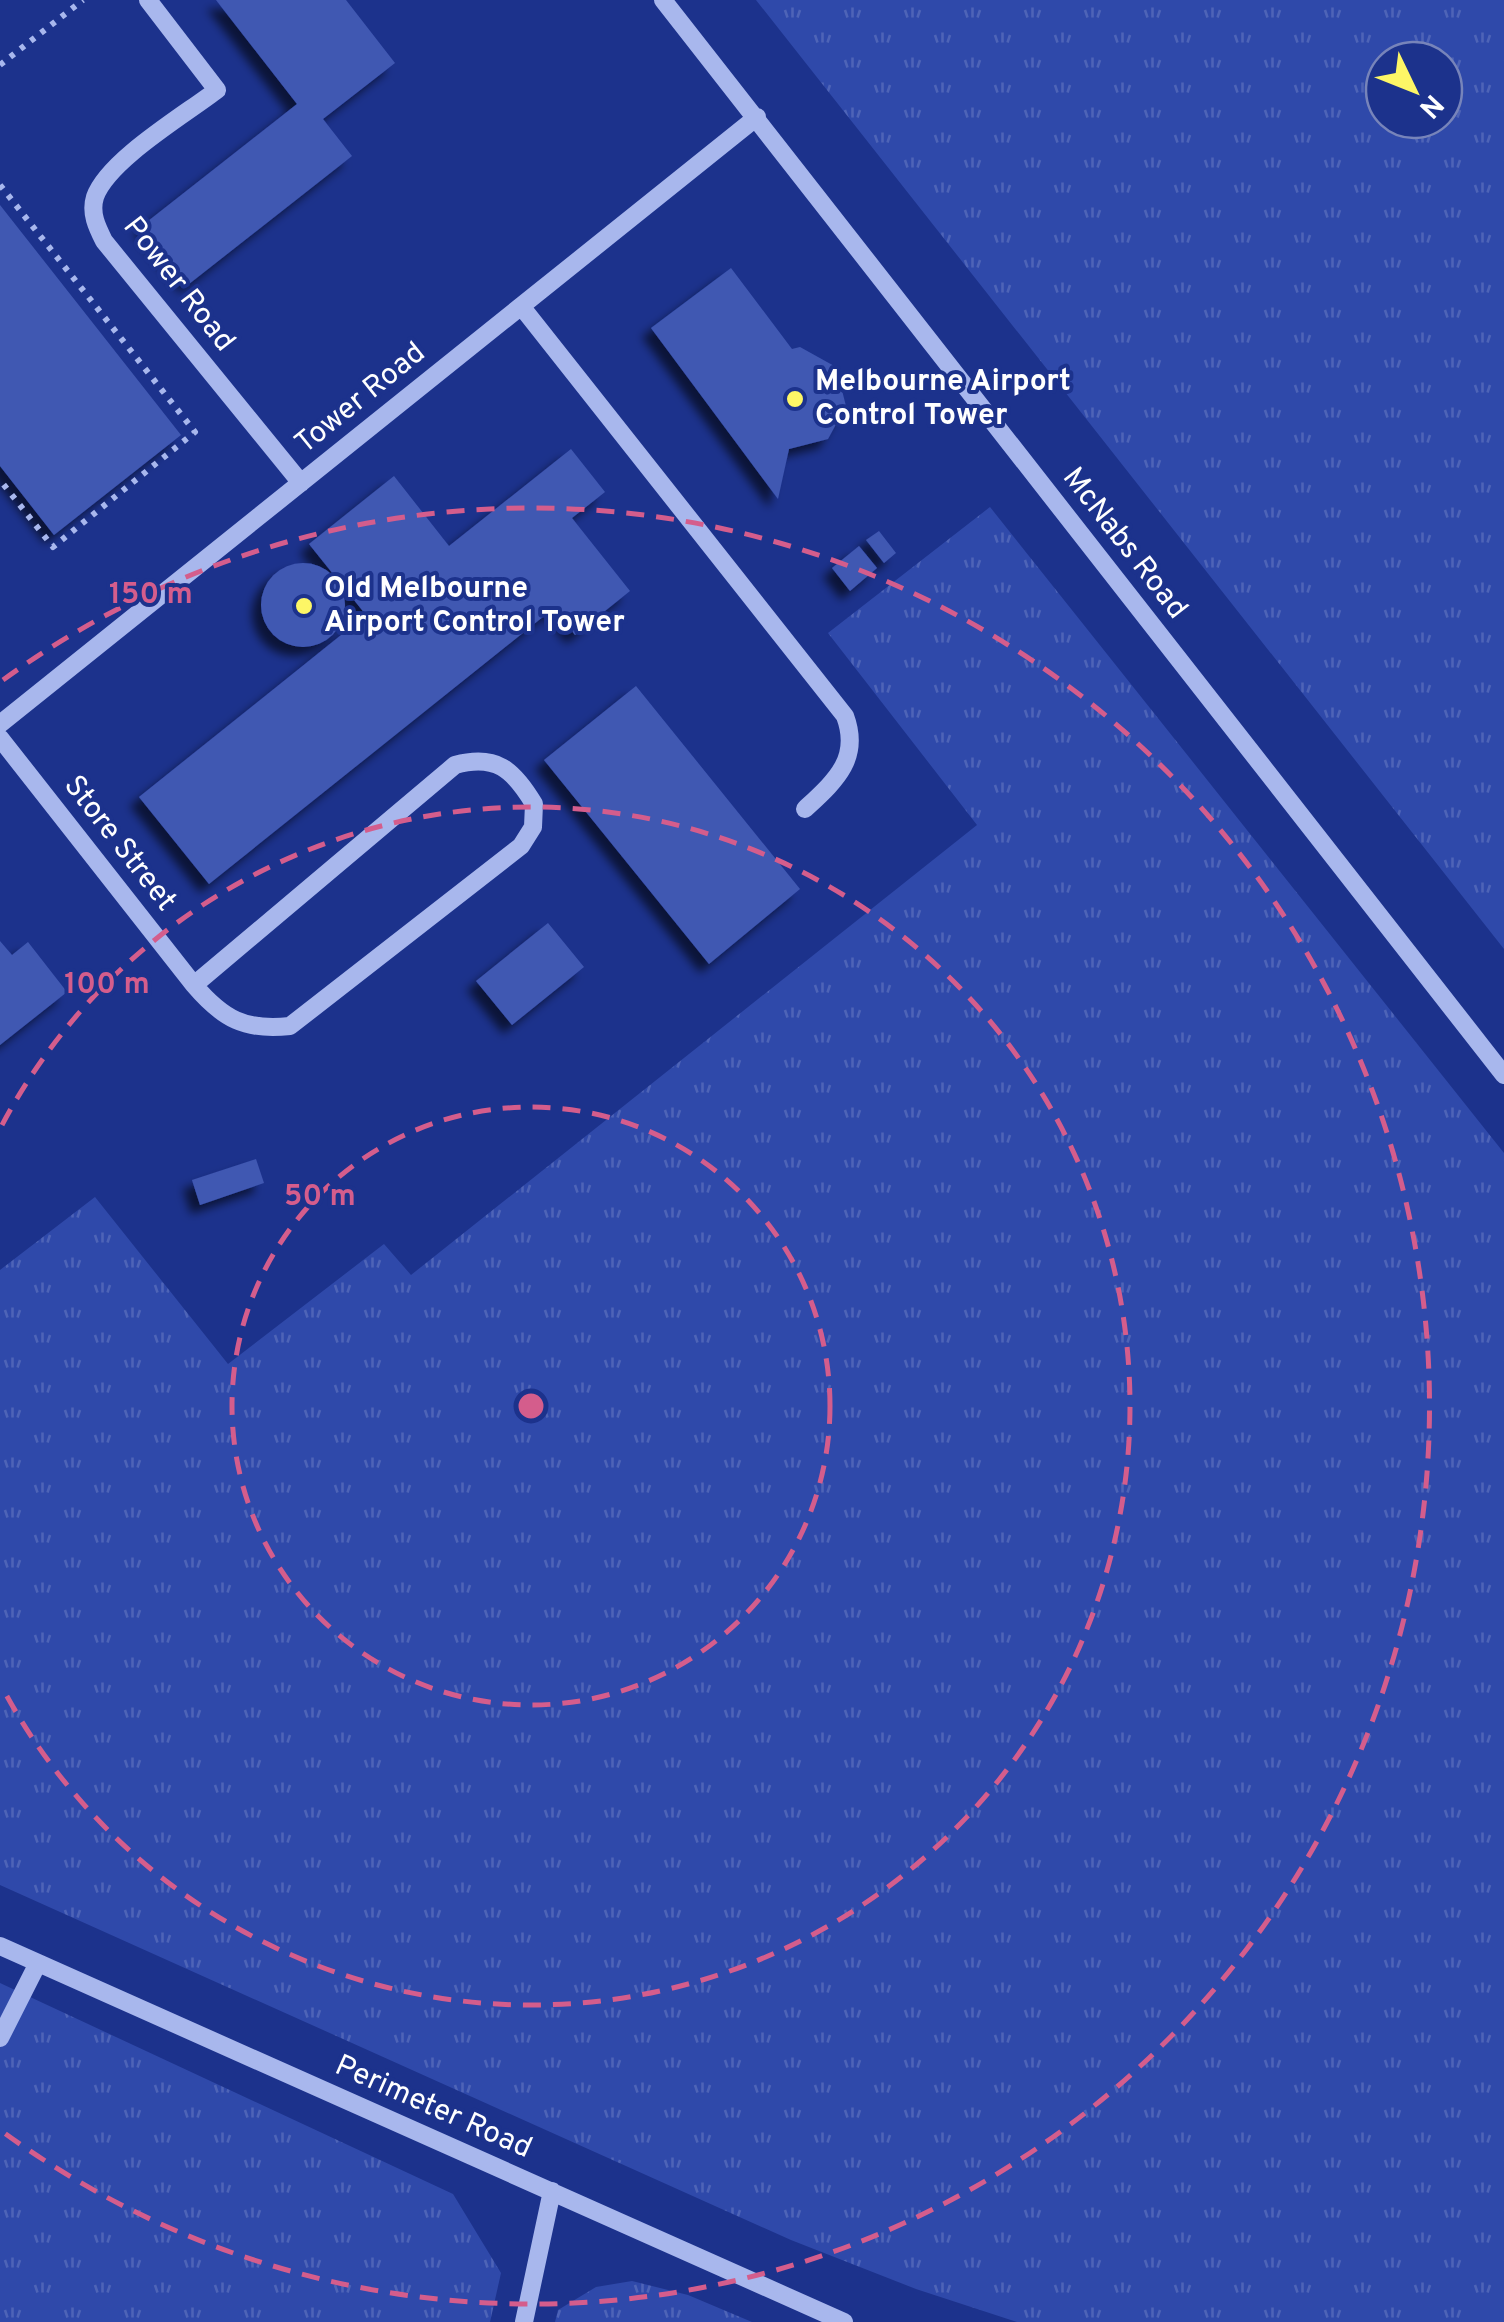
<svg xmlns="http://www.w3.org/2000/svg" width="1504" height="2322" viewBox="0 0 1504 2322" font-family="Overpass,sans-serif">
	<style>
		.grass { fill: url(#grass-tufts); fill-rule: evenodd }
		.building { fill: #4058b2; filter: url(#shadow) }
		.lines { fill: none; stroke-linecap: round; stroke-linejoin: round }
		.path { stroke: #a8b7ed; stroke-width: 6; stroke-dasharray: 5 8; stroke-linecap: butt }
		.minor { stroke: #a8b7ed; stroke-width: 18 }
		.ring { fill: none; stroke: #d45d8c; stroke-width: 5; stroke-dasharray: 18 12 }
		.poi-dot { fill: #fdf666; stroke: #1c328c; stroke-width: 4 }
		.labels { text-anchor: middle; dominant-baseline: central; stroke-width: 8; stroke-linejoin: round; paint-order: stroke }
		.street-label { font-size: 30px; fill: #fff; stroke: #1c328c }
		.poi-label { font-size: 30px; font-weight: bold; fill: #fff; stroke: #1c328c; text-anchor: start }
		.centre { fill: #d45d8c; stroke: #1c328c; stroke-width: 5 }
		.ring-label { font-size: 30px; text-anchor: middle; font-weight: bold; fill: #d45d8c; stroke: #1c328c; stroke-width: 8; stroke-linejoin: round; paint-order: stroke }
	</style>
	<defs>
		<pattern id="grass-tufts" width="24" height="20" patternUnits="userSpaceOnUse" patternTransform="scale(2.5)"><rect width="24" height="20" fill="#2f49aa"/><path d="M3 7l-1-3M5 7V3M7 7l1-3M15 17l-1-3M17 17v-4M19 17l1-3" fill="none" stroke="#4e64b7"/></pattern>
		<filter id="shadow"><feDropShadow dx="-9" dy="9" stdDeviation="5" flood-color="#0009"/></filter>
	</defs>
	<rect width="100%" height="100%" fill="#1c328c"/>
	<path class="grass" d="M 756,0 L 1504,0 L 1504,949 ZM 1384,60 L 1444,60 L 1444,120 L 1384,120 Z
		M 990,507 L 1504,1153 L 1504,2322 L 1017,2322 L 916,2289 L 791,2240 L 0,1885 L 0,1270 L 95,1197 L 228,1364 L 384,1244 L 411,1275 L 977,825 L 828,633 Z
		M 0,1983 L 453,2194 L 501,2273 L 490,2322 L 0,2322 Z
		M 632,2281 L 688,2295 L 752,2322 L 555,2322 L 558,2310 L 596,2287 Z"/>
	<path class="building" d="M 216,0 L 346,0 L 395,63 L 323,119 L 352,156 L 189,284 L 143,225 L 297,104 Z
		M 0,205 L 181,435 L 54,535 L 0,466 Z
		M 731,268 L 792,349 L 800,347 L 836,367 L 846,406 L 828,439 L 789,449 L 778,499 L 651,328 Z
		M 571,449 L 605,492 L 572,518 L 630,591 L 575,635 L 554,608 L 209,884 L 139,797 L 366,615 L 309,544 L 394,476 L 449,546 Z
		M 879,531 L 896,553 L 884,563 L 866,540 Z
		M 859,546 L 877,568 L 850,591 L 832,568 Z
		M261 605a42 42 0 1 1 84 0a42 42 0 1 1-84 0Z
		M 636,686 L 800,889 L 709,964 L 544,760 Z
		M 548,923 L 584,967 L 512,1025 L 476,981 Z
		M 0,941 L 12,955 L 28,942 L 67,992 L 0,1045 Z
		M 256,1159 L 264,1183 L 200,1205 L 192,1180 Z"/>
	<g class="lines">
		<path class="path" d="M 0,65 L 83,0
			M 0,185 L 195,432 L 53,547 L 0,480"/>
		<path class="minor" d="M 148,0 L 217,90 C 186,114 108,160 95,197 C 90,213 97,227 104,241 L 301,483
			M 663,0 L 1504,1075
			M 521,306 L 845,716 C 861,759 835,781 805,809
			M 0,724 L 757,117
			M 0,738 L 194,985 C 223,1019 245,1031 290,1026 L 521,846 L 533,827 L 534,804 C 513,769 496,754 455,765 L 194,985
			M 0,1946 L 844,2322
			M 0,2038 L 38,1963
			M 524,2322 L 552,2191"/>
	</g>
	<g class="ring">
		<circle cx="531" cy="1406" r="299"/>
		<path d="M2 1125A599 599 0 1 1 2 1687"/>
		<path d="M3 680A898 898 0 1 1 3 2132"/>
	</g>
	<g class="poi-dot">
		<circle cx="795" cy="399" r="10"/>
		<circle cx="304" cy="606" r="10"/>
	</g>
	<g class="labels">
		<g class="street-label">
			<text transform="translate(178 285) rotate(52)">Power Road</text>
			<text transform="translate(361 399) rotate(-39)">Tower Road</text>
			<text transform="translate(1124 544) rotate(52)">McNabs Road</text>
			<text transform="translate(119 844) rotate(52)">Store Street</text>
			<text transform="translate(433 2108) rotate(24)">Perimeter Road</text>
		</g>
		<g class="poi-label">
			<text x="815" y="382">Melbourne Airport<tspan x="815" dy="34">Control Tower</tspan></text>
			<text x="324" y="589">Old Melbourne<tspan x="324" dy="34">Airport Control Tower</tspan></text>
		</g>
	</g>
	<circle cx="531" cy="1406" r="15" class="centre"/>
	<g class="ring-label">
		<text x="151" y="603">150 m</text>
		<text x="107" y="993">100 m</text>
		<text x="320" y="1205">50 m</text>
	</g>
	<g transform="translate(1414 90) rotate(133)"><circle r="48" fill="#1c328c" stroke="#7784ba" stroke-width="2.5"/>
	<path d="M0-8L18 38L0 25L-18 38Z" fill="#fdf666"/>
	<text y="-15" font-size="28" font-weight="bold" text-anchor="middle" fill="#ffffff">N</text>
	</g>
</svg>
